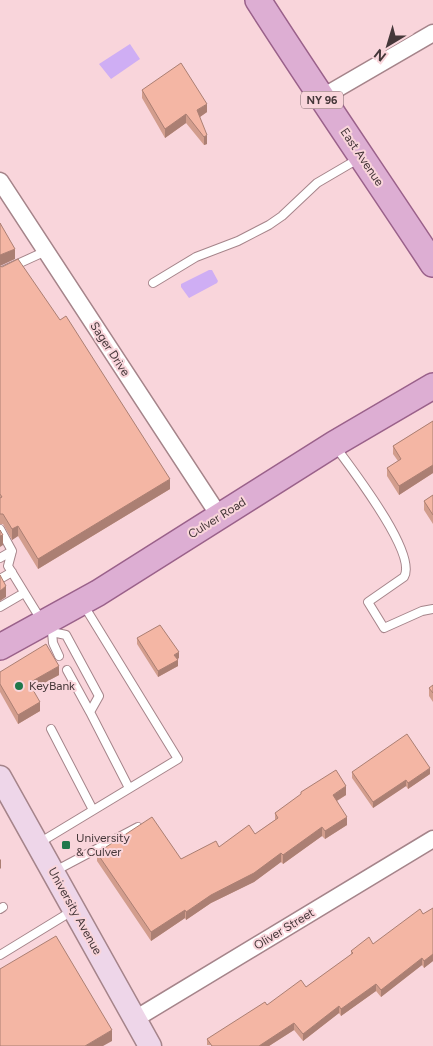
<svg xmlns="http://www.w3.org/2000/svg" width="433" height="1046" viewBox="0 0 433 1046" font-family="Figtree,sans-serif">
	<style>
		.water { fill: #cfaef4 }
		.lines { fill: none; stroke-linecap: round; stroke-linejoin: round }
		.lane-casing { stroke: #a5848a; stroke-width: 10 }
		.street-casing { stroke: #a5848a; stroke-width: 19 }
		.secondary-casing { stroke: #a5848a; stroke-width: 25 }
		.primary-casing { stroke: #9a618a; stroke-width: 28 }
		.lane { stroke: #fff; stroke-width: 8 }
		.street { stroke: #fff; stroke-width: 16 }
		.secondary { stroke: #eed6e9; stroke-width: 22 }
		.primary { stroke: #ddaed3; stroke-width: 25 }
		.wall { fill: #d29d8d }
		.shaded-wall { fill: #ab7f73 }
		.building { fill: #f4b6a4; stroke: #ab7f73 }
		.poi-dot { fill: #21784b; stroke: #f9d5db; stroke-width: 2 }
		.labels { text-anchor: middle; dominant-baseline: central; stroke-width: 4; stroke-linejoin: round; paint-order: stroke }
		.shield { fill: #f9d5db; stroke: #7b666a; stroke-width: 1 }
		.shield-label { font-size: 11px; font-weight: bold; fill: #453739 }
		.street-label { font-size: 12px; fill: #453739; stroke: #f9d5db }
		.poi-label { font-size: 12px; fill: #453739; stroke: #f9d5db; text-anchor: start }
	</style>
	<rect width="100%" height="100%" fill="#f9d5db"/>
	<path class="water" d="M 130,44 L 140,59 L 111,79 L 99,64 Z
		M 209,270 L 212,270 L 218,281 L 217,283 L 189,298 L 181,287 L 181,284 Z"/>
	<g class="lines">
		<g class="lane-casing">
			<path id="lane" d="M 0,272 L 46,251
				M 153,283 L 196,257 L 238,241 L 269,225 L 282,216 L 317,183 L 358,159
				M 335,446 C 351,468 418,554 404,577 L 368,602 L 384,628 L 422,611 L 433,609
				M 0,529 L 12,551 L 8,566 L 43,623 L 52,632 L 66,635 L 99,696 L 90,712 L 129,788
				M 0,558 L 12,551
				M 0,579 L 12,572
				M 0,607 L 24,593
				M 52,632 L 53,643 L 59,656
				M 67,670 L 90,712
				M 51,729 L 93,810
				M 39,843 L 178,759 L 83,604
				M 55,871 L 138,827
				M 0,909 L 3,907
				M 0,955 L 72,911"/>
		</g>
		<g class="street-casing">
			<path id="street" d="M 321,98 L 433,33
				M 0,181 L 220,517
				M 135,1019 L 433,839"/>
		</g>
		<g class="secondary-casing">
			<path id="secondary" d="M 0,777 L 150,1046"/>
		</g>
		<g class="primary-casing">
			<path id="primary" d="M 258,0 C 315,89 375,176 433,264
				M 0,647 L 98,593 L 334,444 L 433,386"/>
		</g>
		<use href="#lane" class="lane"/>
		<use href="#street" class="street"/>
		<use href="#secondary" class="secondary"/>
		<use href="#primary" class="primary"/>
	</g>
	<path class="wall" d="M 142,90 L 207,112 L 200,117 L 207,144 L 204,145 L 186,123 L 165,138 L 142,98 Z
		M 0,266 L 170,489 L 38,569 L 18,536 L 12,540 L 3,524 L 0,524 Z
		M 433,421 L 433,473 L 399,495 L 387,476 L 387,468 L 398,461 L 393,454 L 393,446 Z
		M 433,495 L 433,524 L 424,510 L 424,501 Z
		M 137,638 L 179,658 L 177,659 L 178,666 L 158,677 L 137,644 Z
		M 0,672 L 59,675 L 33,689 L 40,711 L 18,724 L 0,692 Z
		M 433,685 L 433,702 L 429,696 L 429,688 Z
		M 352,772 L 430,774 L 408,789 L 406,786 L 373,808 L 352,778 Z
		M 301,792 L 346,795 L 337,801 L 347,825 L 325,839 L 322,836 L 283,864 L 281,862 L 254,882 L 211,903 L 186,920 L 185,918 L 151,941 L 97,861 L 97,853 L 181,859 L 219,847 L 255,834 L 275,820 L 275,813 L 301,795 Z
		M 433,908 L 433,961 L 424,968 L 422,965 L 381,997 L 376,991 L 341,1016 L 339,1013 L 303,1041 L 294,1030 L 269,1046 L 207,1045 L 207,1039 L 267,1005 L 306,987 L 351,955 L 351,951 L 373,944 Z"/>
	<path class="shaded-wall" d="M 207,104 L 207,112 L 197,119 L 197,110 Z
		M 186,114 L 186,123 L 165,138 L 165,129 Z
		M 207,135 L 207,144 L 204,145 L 204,137 Z
		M 15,249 L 15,259 L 0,266 L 0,255 Z
		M 433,465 L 433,473 L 399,495 L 399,486 Z
		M 170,479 L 170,489 L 38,569 L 38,559 Z
		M 18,526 L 18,536 L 12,540 L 12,529 Z
		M 3,535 L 3,545 L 0,547 L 0,536 Z
		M 6,586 L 6,597 L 0,601 L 0,591 Z
		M 179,652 L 179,658 L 174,661 L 174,655 Z
		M 178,660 L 178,666 L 158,677 L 158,671 Z
		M 59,666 L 59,675 L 29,691 L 29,683 Z
		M 40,702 L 40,711 L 18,724 L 18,715 Z
		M 430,768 L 430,774 L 408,789 L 408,783 Z
		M 406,780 L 406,786 L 373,808 L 373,802 Z
		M 346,786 L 346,795 L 333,803 L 333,795 Z
		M 347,817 L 347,825 L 325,839 L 325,831 Z
		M 322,827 L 322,836 L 283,864 L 283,855 Z
		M 281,853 L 281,862 L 254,882 L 211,903 L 186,920 L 186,912 L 211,895 Z
		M 1,859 L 1,868 L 0,869 L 0,860 Z
		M 185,910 L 185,918 L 151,941 L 151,932 Z
		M 433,954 L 433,961 L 424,968 L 424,961 Z
		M 422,958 L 422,965 L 381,997 L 381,990 Z
		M 376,984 L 376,991 L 341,1016 L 341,1009 Z
		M 339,1006 L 339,1013 L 303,1041 L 303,1034 Z
		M 294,1023 L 294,1030 L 269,1046 L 259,1046 Z
		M 112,1030 L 112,1041 L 103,1046 L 85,1046 Z"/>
	<path class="building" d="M 181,63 L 207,104 L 197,110 L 207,135 L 204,137 L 186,114 L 165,129 L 142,90 Z
		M 0,223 L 15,249 L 0,255 Z
		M 18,259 L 60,320 L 66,316 L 170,479 L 38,559 L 18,526 L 12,529 L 3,514 L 0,514 L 0,498 L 2,497 L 0,494 L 0,266 L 2,267 Z
		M 433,421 L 433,465 L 399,486 L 387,468 L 401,459 L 393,446 Z
		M 433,495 L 433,515 L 424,501 Z
		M 0,530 L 3,535 L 0,536 Z
		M 0,575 L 6,586 L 0,591 Z
		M 160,625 L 179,652 L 174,655 L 178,660 L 158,671 L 137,638 Z
		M 46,644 L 59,666 L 29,683 L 40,702 L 18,715 L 0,684 L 0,672 Z
		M 433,685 L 433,693 L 429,688 Z
		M 407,734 L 430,768 L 408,783 L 406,780 L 373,802 L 352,772 Z
		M 336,770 L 346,786 L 333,795 L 347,817 L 325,831 L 322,827 L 283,855 L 281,853 L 254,873 L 211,895 L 186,912 L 185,910 L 151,932 L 97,853 L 152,817 L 181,859 L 216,841 L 219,847 L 249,825 L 255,834 L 278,818 L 275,813 L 301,794 L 301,792 Z
		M 433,908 L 433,954 L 424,961 L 422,958 L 381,990 L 376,984 L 341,1009 L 339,1006 L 303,1034 L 294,1023 L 259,1046 L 212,1046 L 207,1039 L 265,1002 L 267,1005 L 301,980 L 306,987 L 353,953 L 351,951 L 369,937 L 373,944 L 420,909 L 423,914 Z
		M 56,936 L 112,1030 L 85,1046 L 0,1046 L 0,969 Z"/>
	<g class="poi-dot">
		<circle cx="19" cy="686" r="5"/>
		<rect x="61" y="840" width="10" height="10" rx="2.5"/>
	</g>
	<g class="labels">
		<rect class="shield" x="301" y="91.5" width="42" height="17" rx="4"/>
		<g class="shield-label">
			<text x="322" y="100">NY 96</text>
		</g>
		<g class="street-label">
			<text transform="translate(362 157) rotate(56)">East Avenue</text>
			<text transform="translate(110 349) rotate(57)">Sager Drive</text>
			<text transform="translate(217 518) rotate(-32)">Culver Road</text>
			<text transform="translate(75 911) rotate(61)">University Avenue</text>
			<text transform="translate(284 929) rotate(-31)">Oliver Street</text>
		</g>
		<g class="poi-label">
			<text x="29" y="686">KeyBank</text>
			<text x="76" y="838">University<tspan x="76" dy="14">&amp; Culver</tspan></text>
		</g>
	</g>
	<g transform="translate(388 45) rotate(218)" stroke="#f9d5db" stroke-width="4" paint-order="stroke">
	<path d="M0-4L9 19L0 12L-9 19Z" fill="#453739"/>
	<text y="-8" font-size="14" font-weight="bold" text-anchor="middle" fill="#453739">N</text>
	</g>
</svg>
